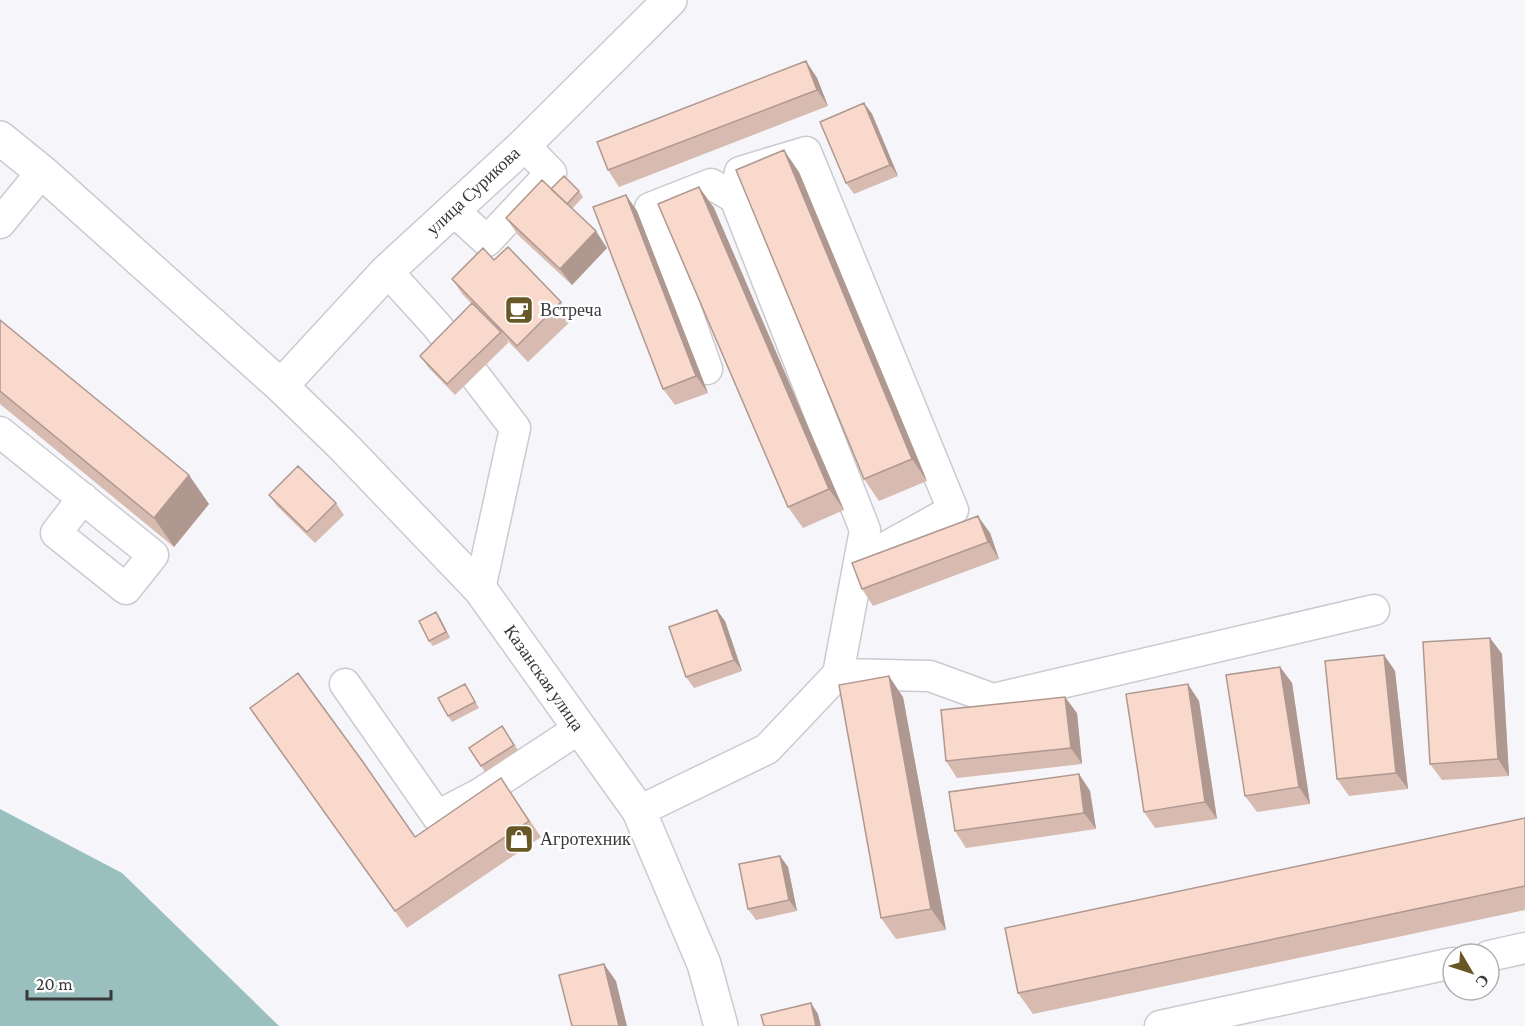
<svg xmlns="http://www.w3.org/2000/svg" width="1525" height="1026" viewBox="0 0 1525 1026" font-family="'Crimson Pro',serif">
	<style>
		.water { fill: #99bfbf }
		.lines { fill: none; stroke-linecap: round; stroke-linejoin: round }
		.minor-casing { stroke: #cbcad0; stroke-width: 33 }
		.major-casing { stroke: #cbcad0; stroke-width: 36 }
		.minor { stroke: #fff; stroke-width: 30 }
		.major { stroke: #fff; stroke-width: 33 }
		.wall { fill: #d7bbb0 }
		.shaded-wall { fill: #af9890 }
		.building { fill: #fad9cd; stroke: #af9890; stroke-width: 1.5 }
		.labels { text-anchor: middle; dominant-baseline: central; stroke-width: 5; stroke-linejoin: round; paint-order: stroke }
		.street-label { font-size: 18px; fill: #39393b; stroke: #fff }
		.poi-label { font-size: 18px; fill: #39393b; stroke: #fff; text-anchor: start }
	</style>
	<rect width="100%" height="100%" fill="#f6f5fa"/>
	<path class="water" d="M 0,809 L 122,873 L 279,1026 L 0,1026 Z"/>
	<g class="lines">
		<g class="minor-casing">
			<path id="minor" d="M 453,210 L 487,241 L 551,173 L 524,145
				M 0,223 L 42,172
				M 387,271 L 437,326 L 515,428 L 480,589
				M 707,369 L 650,208 L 711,184 L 735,198 L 740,172 L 806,152 L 953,510 L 859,562
				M 0,432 L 153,555 L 126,589 L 56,533 L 83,498
				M 838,674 L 930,676 L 993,699 L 1374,610
				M 345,684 L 437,816 L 481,793 L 580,728
				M 639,811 L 767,749 L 838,674 L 865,530 L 735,198
				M 1489,956 L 1525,948
				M 1160,1026 L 1453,963"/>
		</g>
		<g class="major-casing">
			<path id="major" d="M 0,138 L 42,172 L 281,386 L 343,446 L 480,589 L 639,811 L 704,964 L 721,1026
				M 281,386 L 387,271 L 524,145 L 670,0"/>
		</g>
		<use href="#minor" class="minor"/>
		<use href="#major" class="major"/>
	</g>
	<path class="wall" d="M 806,61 L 817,78 L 828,106 L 619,187 L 608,170 Z
		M 864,103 L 872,114 L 898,176 L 854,194 L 846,183 Z
		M 799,172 L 927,481 L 879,501 L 864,479 Z
		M 699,187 L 714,208 L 844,510 L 803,528 L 788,507 Z
		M 551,189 L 579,191 L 583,197 L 572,209 L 607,248 L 572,285 L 518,235 L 506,218 Z
		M 626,195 L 637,211 L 708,393 L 675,405 L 663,389 Z
		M 494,260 L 561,302 L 573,319 L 528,362 L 507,340 L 508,343 L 455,395 L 428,367 L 420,356 L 472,304 L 463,295 L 452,279 Z
		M 0,320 L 209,504 L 174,547 L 0,404 Z
		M 269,495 L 336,503 L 344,515 L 315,543 L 277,506 Z
		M 990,533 L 999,559 L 873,606 L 862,589 Z
		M 440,618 L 450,638 L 433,646 L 429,641 Z
		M 725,621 L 742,671 L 694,688 L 686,677 Z
		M 1490,638 L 1502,654 L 1509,776 L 1442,780 L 1430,764 Z
		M 1384,655 L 1395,671 L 1408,789 L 1349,796 L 1337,779 Z
		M 1280,667 L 1292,683 L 1310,804 L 1257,812 L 1245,796 Z
		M 465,684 L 479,708 L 452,722 L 448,716 Z
		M 903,697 L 946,930 L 896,939 L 881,918 Z
		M 1199,701 L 1217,819 L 1155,828 L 1144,812 Z
		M 250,708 L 415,837 L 501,778 L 541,837 L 407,928 Z
		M 1077,713 L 1082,764 L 957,778 L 946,761 Z
		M 502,726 L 518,750 L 485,772 L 469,748 Z
		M 1079,774 L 1090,791 L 1096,829 L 966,848 L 955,831 Z
		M 1525,818 L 1525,910 L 1033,1014 L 1018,993 Z
		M 780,856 L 788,867 L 797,911 L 756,920 L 748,909 Z"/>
	<path class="shaded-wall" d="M 806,61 L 817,78 L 828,106 L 817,90 Z
		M 864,103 L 872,114 L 898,176 L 890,165 Z
		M 784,150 L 799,172 L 927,481 L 912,459 Z
		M 699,187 L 714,208 L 844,510 L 829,489 Z
		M 626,195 L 637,211 L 708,393 L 696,376 Z
		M 596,231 L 607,248 L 572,285 L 560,269 Z
		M 189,475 L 209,504 L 174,547 L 154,518 Z
		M 978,516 L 990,533 L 999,559 L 988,542 Z
		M 717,610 L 725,621 L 742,671 L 734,660 Z
		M 436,612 L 440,618 L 450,638 L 446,632 Z
		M 1490,638 L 1502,654 L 1509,776 L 1498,759 Z
		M 1384,655 L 1395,671 L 1408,789 L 1396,773 Z
		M 1280,667 L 1292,683 L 1310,804 L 1299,787 Z
		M 889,676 L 903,697 L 946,930 L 931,909 Z
		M 1188,684 L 1199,701 L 1217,819 L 1205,802 Z
		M 1065,697 L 1077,713 L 1082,764 L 1071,748 Z
		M 1079,774 L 1090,791 L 1096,829 L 1084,813 Z
		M 780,856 L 788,867 L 797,911 L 789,900 Z
		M 604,964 L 616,981 L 627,1026 L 619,1026 Z
		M 811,1003 L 818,1014 L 821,1026 L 816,1026 Z"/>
	<path class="building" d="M 806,61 L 817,90 L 608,170 L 597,142 Z
		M 864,103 L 890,165 L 846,183 L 820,122 Z
		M 784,150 L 912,459 L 864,479 L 736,170 Z
		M 564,176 L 579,191 L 567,204 L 551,189 Z
		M 542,180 L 596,231 L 560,269 L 506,218 Z
		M 699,187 L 829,489 L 788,507 L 658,204 Z
		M 626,195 L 696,376 L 663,389 L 593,207 Z
		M 508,247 L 561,302 L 517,346 L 452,279 L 483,248 L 494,260 Z
		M 472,303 L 501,332 L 447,384 L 420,356 Z
		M 0,320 L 189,475 L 154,518 L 0,391 Z
		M 298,466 L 336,503 L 307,532 L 269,495 Z
		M 978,516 L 988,542 L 862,589 L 852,563 Z
		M 717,610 L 734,660 L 686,677 L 669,627 Z
		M 436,612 L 446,632 L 429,641 L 419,621 Z
		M 1490,638 L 1498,759 L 1430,764 L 1423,642 Z
		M 1384,655 L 1396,773 L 1337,779 L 1325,661 Z
		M 1280,667 L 1299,787 L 1245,796 L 1226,675 Z
		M 298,673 L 363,762 L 415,837 L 501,778 L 529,821 L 395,911 L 250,708 Z
		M 889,676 L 931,909 L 881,918 L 839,685 Z
		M 465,684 L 475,702 L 448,716 L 438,698 Z
		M 1188,684 L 1205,802 L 1144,812 L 1126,694 Z
		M 1065,697 L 1071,748 L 946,761 L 941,710 Z
		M 502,726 L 514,745 L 481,766 L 469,748 Z
		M 1079,774 L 1084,813 L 955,831 L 949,792 Z
		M 1525,818 L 1525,886 L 1018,993 L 1005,928 Z
		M 780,856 L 789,900 L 748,909 L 739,864 Z
		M 604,964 L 619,1026 L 572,1026 L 559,975 Z
		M 811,1003 L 816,1026 L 764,1026 L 761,1015 Z"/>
	<defs>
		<g id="cafe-square" transform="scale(1.5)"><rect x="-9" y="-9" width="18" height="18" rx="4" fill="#675825" stroke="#fff"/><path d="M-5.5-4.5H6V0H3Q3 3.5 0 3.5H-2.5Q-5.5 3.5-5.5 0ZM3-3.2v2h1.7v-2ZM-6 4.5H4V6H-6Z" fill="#fff"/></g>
		<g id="shop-square" transform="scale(1.5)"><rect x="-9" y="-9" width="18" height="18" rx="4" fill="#675825" stroke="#fff"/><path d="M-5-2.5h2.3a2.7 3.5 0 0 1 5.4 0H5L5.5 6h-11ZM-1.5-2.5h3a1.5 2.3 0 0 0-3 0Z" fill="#fff"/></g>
	</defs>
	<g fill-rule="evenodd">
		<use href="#cafe-square" x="519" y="310"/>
		<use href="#shop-square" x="519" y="839"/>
	</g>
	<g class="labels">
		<g class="street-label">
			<text transform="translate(473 191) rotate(-43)">улица Сурикова</text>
			<text transform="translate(544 678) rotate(55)">Казанская улица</text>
		</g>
		<g class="poi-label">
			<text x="540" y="310">Встреча</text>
			<text x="540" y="839">Агротехник</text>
		</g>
	</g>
	<g transform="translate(1471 972) rotate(129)"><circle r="28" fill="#ffffff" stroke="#b0b0b1" stroke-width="1.5"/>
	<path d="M0-4.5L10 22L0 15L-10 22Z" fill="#675825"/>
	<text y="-9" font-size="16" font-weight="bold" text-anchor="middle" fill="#39393b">С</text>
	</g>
	<path d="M27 990v9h84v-9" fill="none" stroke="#39393b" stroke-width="3"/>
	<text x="36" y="990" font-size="18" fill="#39393b" stroke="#ffffff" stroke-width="4.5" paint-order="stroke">20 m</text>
</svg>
